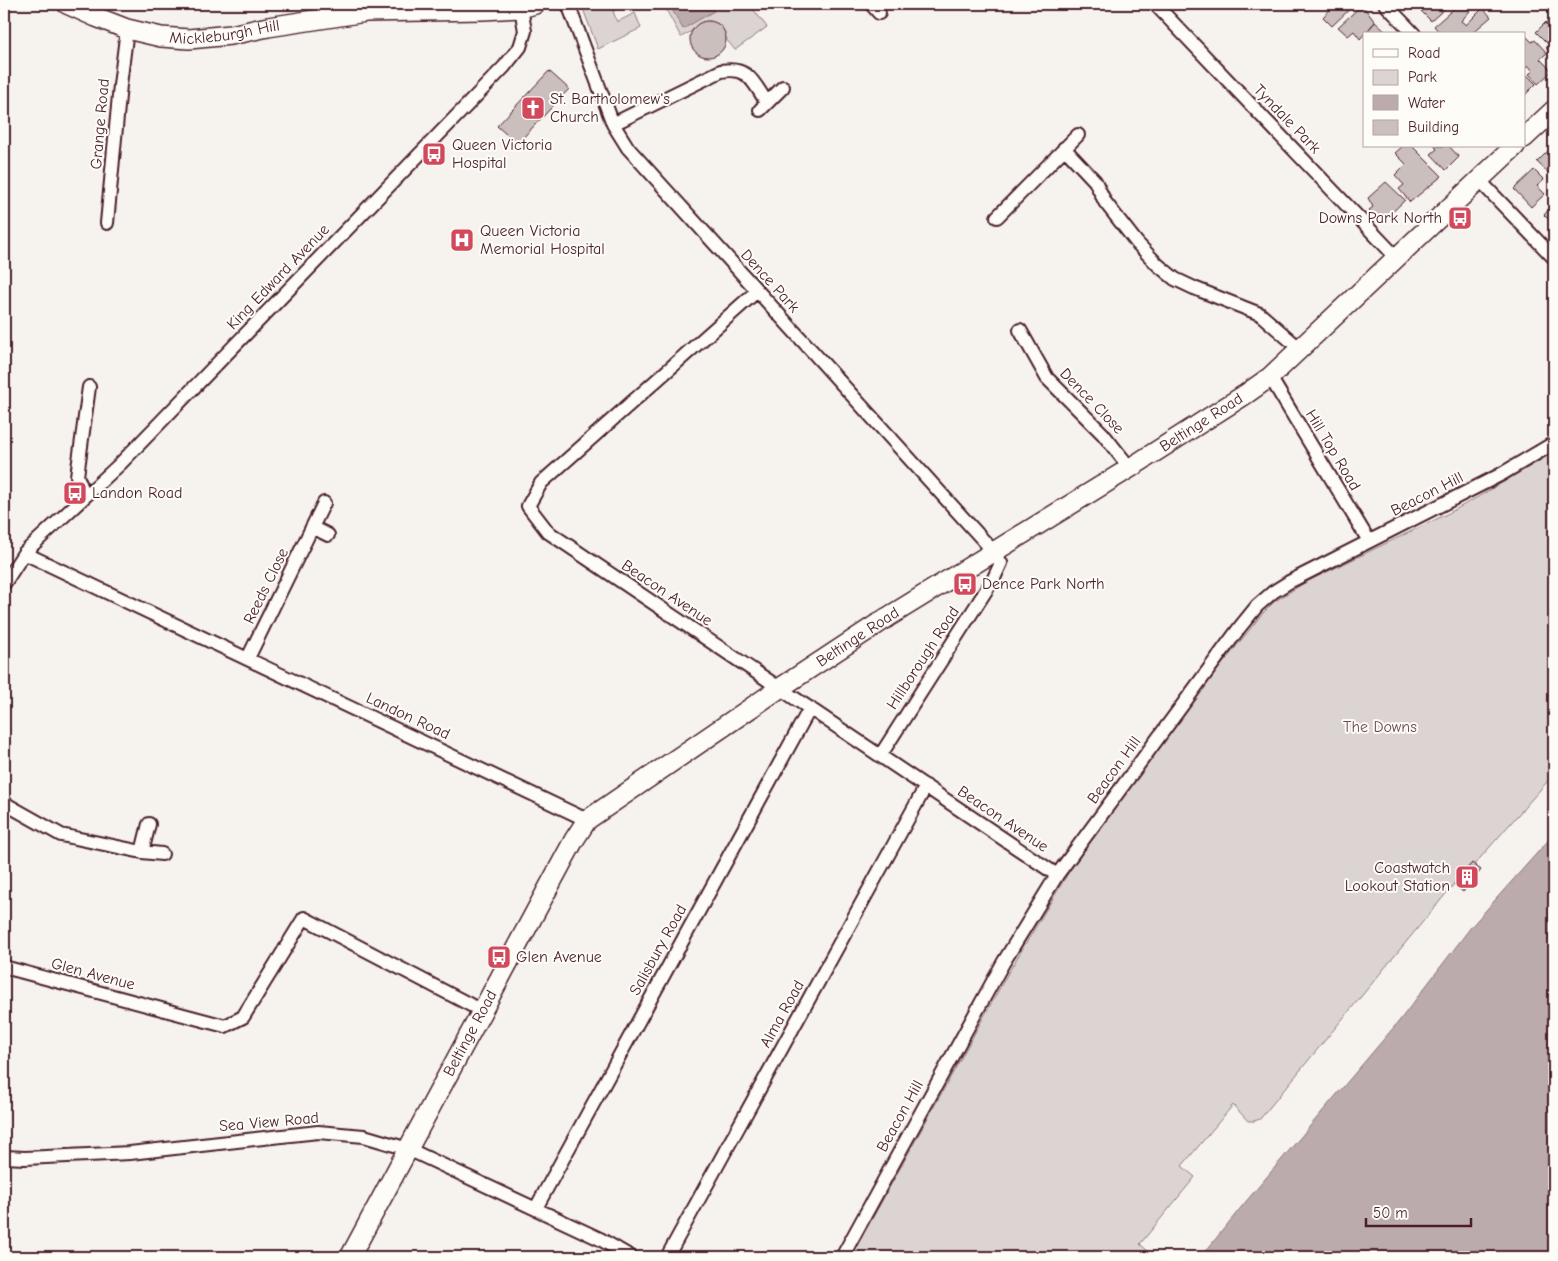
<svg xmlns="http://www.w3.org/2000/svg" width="1558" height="1261" viewBox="0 0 1558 1261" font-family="'Comic Neue',sans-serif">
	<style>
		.green { fill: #dcd4d2; stroke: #937a7e }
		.water { fill: #bbabac; stroke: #8e7378 }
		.building { fill: #cbbfbe; stroke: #4a1f2b }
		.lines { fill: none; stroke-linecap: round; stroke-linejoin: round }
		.street-casing { stroke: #4a1f2b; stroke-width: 16 }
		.secondary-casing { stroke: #4a1f2b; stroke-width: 22 }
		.street { stroke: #fdfcf7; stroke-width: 12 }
		.secondary { stroke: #fdfcf7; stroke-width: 19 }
		.labels { text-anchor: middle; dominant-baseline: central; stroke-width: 4; stroke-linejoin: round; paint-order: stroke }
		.street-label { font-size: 16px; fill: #4a1f2b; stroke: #fdfcf7 }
		.poi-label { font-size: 16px; fill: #4a1f2b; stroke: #fdfcf7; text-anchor: start }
		.park-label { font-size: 16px; fill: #6e4c55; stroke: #fdfcf7 }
	</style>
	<rect width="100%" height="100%" fill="#f6f3ef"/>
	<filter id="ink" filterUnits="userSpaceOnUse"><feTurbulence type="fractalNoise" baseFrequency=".02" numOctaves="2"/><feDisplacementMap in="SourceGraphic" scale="10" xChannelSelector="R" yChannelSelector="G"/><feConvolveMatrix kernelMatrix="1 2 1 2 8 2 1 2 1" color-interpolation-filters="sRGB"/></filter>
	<g filter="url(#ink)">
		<path class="green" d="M 584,4 L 628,4 L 613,11 L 617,22 L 635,13 L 641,28 L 598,49 L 582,6 Z
			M 663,4 L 749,4 L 767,27 L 735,50 L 726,39 L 724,31 L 718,24 L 710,21 L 702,22 L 695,27 L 692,31 L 681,37 Z
			M 1554,452 L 1554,769 L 1551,773 L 1553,775 L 1474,865 L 1472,863 L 1454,884 L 1260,1119 L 1254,1121 L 1248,1121 L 1233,1105 L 1182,1166 L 1195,1177 L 1140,1244 L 1149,1252 L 1144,1257 L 851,1257 L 1008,973 L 1070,870 L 1185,711 L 1262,614 L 1275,601 L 1306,582 L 1447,514 L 1478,497 Z"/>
		<path class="water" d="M 669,4 L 710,4 L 714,11 L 683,29 Z
			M 1554,834 L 1554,1257 L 1201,1257 L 1243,1205 L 1400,1020 L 1471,927 Z"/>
		<path class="building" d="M 1331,4 L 1355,4 L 1332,26 L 1323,17 L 1333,6 Z
			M 1418,4 L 1450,4 L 1431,21 L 1416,6 Z
			M 1459,4 L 1464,4 L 1470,11 L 1461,21 L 1466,25 L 1483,8 L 1491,17 L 1471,34 L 1441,34 L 1434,26 Z
			M 1362,5 L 1375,22 L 1360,39 L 1354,31 L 1348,36 L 1338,27 Z
			M 1552,17 L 1554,19 L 1554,32 L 1545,23 Z
			M690 39a18 18 0 1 1 36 0a18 18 0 1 1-36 0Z
			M 1375,22 L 1388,34 L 1365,34 Z
			M 1545,23 L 1554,32 L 1554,57 L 1546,48 L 1549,45 L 1536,32 Z
			M 1527,37 L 1532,42 L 1535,40 L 1547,53 L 1540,59 L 1552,71 L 1538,84 L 1529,74 L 1533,71 L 1528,65 L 1524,69 L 1524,39 Z
			M 549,71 L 569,89 L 517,144 L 497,126 Z
			M 1527,75 L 1536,84 L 1524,96 L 1524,78 Z
			M 1554,145 L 1554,176 L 1553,177 L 1537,162 Z
			M 1403,146 L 1412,146 L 1442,176 L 1410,202 L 1399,189 L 1404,185 L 1395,175 L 1406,164 L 1395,153 Z
			M 1434,146 L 1449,146 L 1459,157 L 1446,170 L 1431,154 L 1437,149 Z
			M 1534,170 L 1544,180 L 1537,186 L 1545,194 L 1531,207 L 1514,189 Z
			M 1386,182 L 1405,200 L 1382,222 L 1369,210 L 1373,207 L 1368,198 Z
			M 1554,204 L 1554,225 L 1544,215 Z
			M 1472,863 L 1481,870 L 1463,892 L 1454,884 Z"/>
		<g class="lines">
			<g class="street-casing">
				<path id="street" d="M 568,4 L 613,124 L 628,148 L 994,552 L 1001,563 L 994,578 L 880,756
					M 871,4 L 879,13
					M 1155,4 L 1396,257
					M 1385,4 L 1414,34
					M 760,110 L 783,87
					M 613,124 L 721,71 C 749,66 753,82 767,103
					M 1064,148 L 1095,181 L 1105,202 L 1137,243 L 1158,265 L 1175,279 L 1194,288 L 1260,314 L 1299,348
					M 1479,180 L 1554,258
					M 997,217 L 1078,135
					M 107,223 L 120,85 L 127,29
					M 757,291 L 541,483 L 528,506 L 548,532 L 1057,875
					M 1020,330 L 1047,378 L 1103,434 L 1130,468
					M 1270,377 L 1369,541
					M 85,496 L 77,476 L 89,387
					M 312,527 L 328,535
					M 24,553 L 587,820
					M 4,584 L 24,553 L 120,464 L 504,67 L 520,47 L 525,31 L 521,8
					M 248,658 L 324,503
					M 4,803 L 61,835 L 142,852 L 162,854
					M 142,852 L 149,824
					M 4,967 L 225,1026 L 243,1017 L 304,918 L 482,1011
					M 4,1157 L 25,1158 L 130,1153 L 318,1132 L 364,1136 L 408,1149 L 600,1239 L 631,1257
					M 536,1208 L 810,708
					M 667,1257 L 926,786
					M 842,1257 L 1003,963 L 1057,875 L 1240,627 L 1257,606 L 1273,592 L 1289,582 L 1500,475 L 1554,443"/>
			</g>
			<g class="secondary-casing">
				<g id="secondary">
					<path id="s1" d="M 67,4 L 96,17 L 127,29 L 161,37 L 189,39 L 231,35 L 268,27 L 366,12 L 483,10 L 521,8 L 535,4"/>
					<path d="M 1524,138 L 1554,110"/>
					<path id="s2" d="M 350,1257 L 574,840 L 587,820 L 780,688 L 888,617 L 1130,468 L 1246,394 L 1270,377 L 1515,146"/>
				</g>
			</g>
			<use href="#street" class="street"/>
			<use href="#secondary" class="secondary"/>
		</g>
	</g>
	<defs>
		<g id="church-square" transform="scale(1.25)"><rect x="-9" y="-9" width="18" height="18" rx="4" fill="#d1495b" stroke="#fdfcf7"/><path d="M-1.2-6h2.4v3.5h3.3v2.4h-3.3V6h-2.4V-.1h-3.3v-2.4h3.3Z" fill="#fff"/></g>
		<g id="bus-square" transform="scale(1.25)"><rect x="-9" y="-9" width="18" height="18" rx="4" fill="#d1495b" stroke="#fdfcf7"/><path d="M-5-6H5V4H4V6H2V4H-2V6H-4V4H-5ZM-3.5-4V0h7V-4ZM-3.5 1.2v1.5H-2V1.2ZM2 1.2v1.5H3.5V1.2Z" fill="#fff"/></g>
		<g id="hospital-square" transform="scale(1.25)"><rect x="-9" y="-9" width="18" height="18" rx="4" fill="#d1495b" stroke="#fdfcf7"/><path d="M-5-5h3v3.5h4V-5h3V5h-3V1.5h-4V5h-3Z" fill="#fff"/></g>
		<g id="building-square" transform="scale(1.25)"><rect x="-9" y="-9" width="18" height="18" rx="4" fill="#d1495b" stroke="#fdfcf7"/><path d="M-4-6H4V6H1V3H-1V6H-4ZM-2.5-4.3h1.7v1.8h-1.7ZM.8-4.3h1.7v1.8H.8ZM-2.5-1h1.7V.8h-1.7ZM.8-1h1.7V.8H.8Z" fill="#fff"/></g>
	</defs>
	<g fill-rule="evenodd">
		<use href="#church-square" x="533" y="108"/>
		<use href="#bus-square" x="434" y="154"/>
		<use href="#bus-square" x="1460" y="218"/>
		<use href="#hospital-square" x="462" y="240"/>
		<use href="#bus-square" x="75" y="493"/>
		<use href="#bus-square" x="965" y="584"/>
		<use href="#building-square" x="1467" y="877"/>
		<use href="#bus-square" x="499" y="957"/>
	</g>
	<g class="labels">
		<g class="street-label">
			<text stroke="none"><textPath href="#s1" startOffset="164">Mickleburgh Hill</textPath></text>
			<text transform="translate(1287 119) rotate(46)">Tyndale Park</text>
			<text transform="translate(100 124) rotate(-85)">Grange Road</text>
			<text transform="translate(278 277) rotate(-46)">King Edward Avenue</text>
			<text transform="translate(770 281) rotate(48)">Dence Park</text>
			<text transform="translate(1092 401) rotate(46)">Dence Close</text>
			<text stroke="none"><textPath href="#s2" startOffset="1229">Beltinge Road</textPath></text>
			<text transform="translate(1333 450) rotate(59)">Hill Top Road</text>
			<text transform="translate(1427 494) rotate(-27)">Beacon Hill</text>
			<text transform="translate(266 586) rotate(-64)">Reeds Close</text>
			<text transform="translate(667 593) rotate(34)">Beacon Avenue</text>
			<text stroke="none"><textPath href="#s2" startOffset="824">Beltinge Road</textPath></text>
			<text transform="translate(923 658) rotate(-57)">Hillborough Road</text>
			<text transform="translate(408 716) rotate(25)">Landon Road</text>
			<text transform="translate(1114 770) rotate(-54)">Beacon Hill</text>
			<text transform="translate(1003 819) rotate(34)">Beacon Avenue</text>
			<text transform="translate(658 950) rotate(-61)">Salisbury Road</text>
			<text transform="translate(93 974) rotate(15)">Glen Avenue</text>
			<text transform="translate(782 1014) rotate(-61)">Alma Road</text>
			<text stroke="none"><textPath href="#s2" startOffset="254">Beltinge Road</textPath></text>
			<text transform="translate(900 1116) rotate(-61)">Beacon Hill</text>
			<text transform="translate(269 1122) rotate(-5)">Sea View Road</text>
		</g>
		<g class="poi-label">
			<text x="550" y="99">St. Bartholomew's<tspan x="550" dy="18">Church</tspan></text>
			<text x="452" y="145">Queen Victoria<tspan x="452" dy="18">Hospital</tspan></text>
			<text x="1442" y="218" text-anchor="end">Downs Park North</text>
			<text x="480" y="231">Queen Victoria<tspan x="480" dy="18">Memorial Hospital</tspan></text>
			<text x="92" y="493">Landon Road</text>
			<text x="982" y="584">Dence Park North</text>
			<text x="1450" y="868" text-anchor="end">Coastwatch<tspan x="1450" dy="18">Lookout Station</tspan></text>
			<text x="516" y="957">Glen Avenue</text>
		</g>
		<g class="park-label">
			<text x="1380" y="727">The Downs</text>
		</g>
	</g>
	<rect width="1558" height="1261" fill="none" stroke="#fdfcf7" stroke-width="20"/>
	<rect x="10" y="10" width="1538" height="1241" fill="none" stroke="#4a1f2b" stroke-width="2" filter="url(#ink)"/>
	<rect x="1363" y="32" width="162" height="115" fill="#fdfcf7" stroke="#b5a4a5"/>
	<rect x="1373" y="49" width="25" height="8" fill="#fdfcf7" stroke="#b5a4a5"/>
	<text x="1408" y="58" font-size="15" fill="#4a1f2b">Road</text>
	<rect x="1373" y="70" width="25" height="15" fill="#dcd4d2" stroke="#b5a4a5"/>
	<text x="1408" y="82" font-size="15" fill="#4a1f2b">Park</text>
	<rect x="1373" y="95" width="25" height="15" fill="#bbabac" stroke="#b5a4a5"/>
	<text x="1408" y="108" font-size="15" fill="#4a1f2b">Water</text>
	<rect x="1373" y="120" width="25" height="15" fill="#cbbfbe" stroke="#b5a4a5"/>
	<text x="1408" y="132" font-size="15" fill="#4a1f2b">Building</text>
	<path d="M1366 1218v8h105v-8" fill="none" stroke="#4a1f2b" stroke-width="2.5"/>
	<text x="1373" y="1218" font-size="15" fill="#4a1f2b" stroke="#fdfcf7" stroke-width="4" paint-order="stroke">50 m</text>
</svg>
